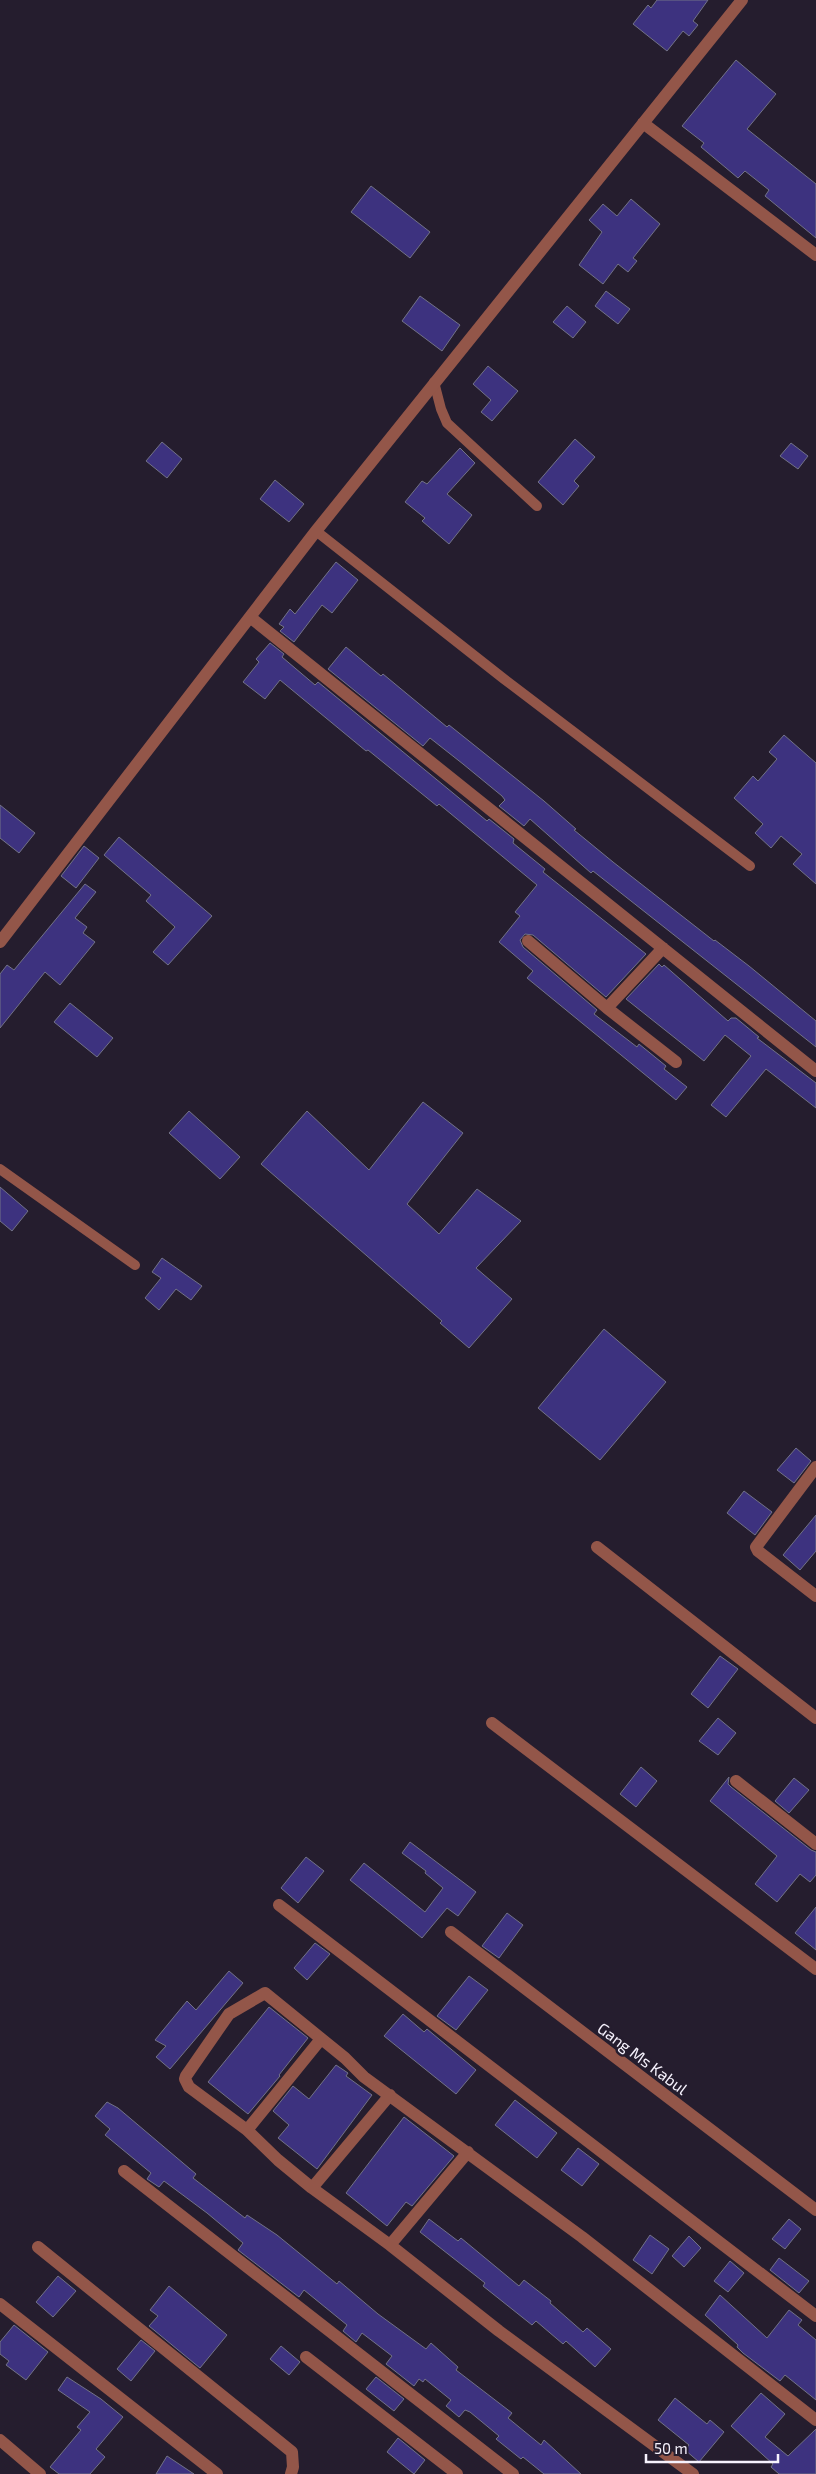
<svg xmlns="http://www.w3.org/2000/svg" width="816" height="2474" viewBox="0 0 816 2474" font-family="'Exo 2',sans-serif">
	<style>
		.building { fill: #3d327f; stroke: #727287 }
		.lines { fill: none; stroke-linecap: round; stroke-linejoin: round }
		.lane { stroke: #935649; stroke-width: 10 }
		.street { stroke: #935649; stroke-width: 12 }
		.labels { text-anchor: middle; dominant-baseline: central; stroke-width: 5; stroke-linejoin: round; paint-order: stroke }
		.street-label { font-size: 16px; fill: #f6f2fd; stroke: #251d2e }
	</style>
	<rect width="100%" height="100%" fill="#251d2e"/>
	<path class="building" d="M 657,0 L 708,0 L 693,21 L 698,25 L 689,36 L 683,31 L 667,51 L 633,24 L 648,5 L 651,8 Z
		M 736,60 L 776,94 L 747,129 L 816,184 L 816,238 L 765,196 L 769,190 L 745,171 L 738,178 L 701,147 L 704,143 L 682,126 Z
		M 371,186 L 430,232 L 410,258 L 351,212 Z
		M 631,199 L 660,224 L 633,258 L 637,261 L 628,272 L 618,264 L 603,284 L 579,265 L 602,232 L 589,220 L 603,204 L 617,216 Z
		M 606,291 L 630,309 L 618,324 L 595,306 Z
		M 420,296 L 460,325 L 442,351 L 402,321 Z
		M 567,306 L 586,322 L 573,338 L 553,322 Z
		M 488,366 L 518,391 L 492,421 L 481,412 L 491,400 L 473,384 Z
		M 575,439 L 595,457 L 574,481 L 579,486 L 563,505 L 538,482 Z
		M 162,442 L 182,459 L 167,478 L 146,461 Z
		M 791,443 L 808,456 L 798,469 L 780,456 Z
		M 460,448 L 475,463 L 447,494 L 472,515 L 449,544 L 422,521 L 425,518 L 405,502 L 422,481 L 427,484 Z
		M 275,480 L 304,504 L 289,522 L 260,499 Z
		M 336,562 L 358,580 L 332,613 L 322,605 L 294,642 L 280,631 L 284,627 L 279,624 L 290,609 L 295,614 Z
		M 270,643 L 284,654 L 282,657 L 315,685 L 318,682 L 487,821 L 489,819 L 514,839 L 513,843 L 545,869 L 543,872 L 646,954 L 606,997 L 533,935 L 525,934 L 520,940 L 523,947 L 597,1010 L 594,1014 L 637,1047 L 639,1044 L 666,1066 L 664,1069 L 687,1087 L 676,1100 L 527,978 L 533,971 L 499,942 L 520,916 L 515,912 L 537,885 L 439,804 L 437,806 L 368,750 L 366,751 L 280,680 L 265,699 L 243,682 L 259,662 L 256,659 Z
		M 346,647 L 381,676 L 383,674 L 447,727 L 449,725 L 544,801 L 576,829 L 574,830 L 613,862 L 714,941 L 715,940 L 749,966 L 816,1021 L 816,1047 L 593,871 L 591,873 L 530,819 L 524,826 L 499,806 L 505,800 L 502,796 L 463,764 L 430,738 L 423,746 L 328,669 Z
		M 784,735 L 816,763 L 816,884 L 793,864 L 802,854 L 781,836 L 771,848 L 755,833 L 763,824 L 734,798 L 753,776 L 758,781 L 777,759 L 769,752 Z
		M 0,805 L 35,833 L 19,853 L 0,838 Z
		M 119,837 L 212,916 L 168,965 L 153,952 L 175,927 L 146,901 L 151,895 L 104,855 Z
		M 84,846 L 99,858 L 76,888 L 61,876 Z
		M 85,884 L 96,892 L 75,918 L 87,927 L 83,933 L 95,942 L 60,985 L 45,972 L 0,1028 L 0,974 L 7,965 L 14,970 Z
		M 659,964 L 662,967 L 664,965 L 728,1021 L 731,1018 L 736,1018 L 759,1037 L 757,1038 L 816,1083 L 816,1108 L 766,1069 L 726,1117 L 711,1105 L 751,1056 L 725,1035 L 704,1061 L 626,999 Z
		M 70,1003 L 113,1038 L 97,1057 L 54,1022 Z
		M 423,1102 L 463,1133 L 407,1204 L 439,1234 L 477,1189 L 521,1221 L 476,1268 L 512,1299 L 469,1348 L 440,1323 L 442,1321 L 261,1164 L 307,1111 L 369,1170 Z
		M 189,1111 L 240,1157 L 220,1179 L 169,1133 Z
		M 0,1187 L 28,1211 L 12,1231 L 0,1221 Z
		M 162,1258 L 202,1286 L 191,1300 L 176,1289 L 159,1310 L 145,1298 L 161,1278 L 152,1272 Z
		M 604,1329 L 666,1382 L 600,1460 L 538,1408 Z
		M 796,1448 L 811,1461 L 794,1483 L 777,1470 Z
		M 744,1491 L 772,1512 L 755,1535 L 727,1513 Z
		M 816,1515 L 816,1551 L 800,1570 L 783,1555 Z
		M 720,1656 L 738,1669 L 708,1708 L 691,1694 Z
		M 718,1718 L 736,1733 L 718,1755 L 699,1741 Z
		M 641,1767 L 657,1781 L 636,1807 L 620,1794 Z
		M 729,1777 L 728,1784 L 731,1787 L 811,1850 L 816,1852 L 816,1875 L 810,1882 L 800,1874 L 777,1902 L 755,1884 L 777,1856 L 710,1801 Z
		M 794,1778 L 809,1790 L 789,1813 L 775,1801 Z
		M 410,1842 L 476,1892 L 458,1916 L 447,1908 L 422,1938 L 350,1880 L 364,1863 L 425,1912 L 443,1888 L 425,1873 L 426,1871 L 402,1853 Z
		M 306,1857 L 324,1871 L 298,1903 L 281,1888 Z
		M 816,1907 L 816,1950 L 795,1933 Z
		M 507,1913 L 523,1925 L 499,1958 L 482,1946 Z
		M 315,1943 L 330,1954 L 307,1980 L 294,1968 Z
		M 229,1971 L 243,1983 L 170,2069 L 156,2057 L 166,2046 L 155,2040 L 187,2001 L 196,2010 Z
		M 469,1976 L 488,1990 L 456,2030 L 437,2016 Z
		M 269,2007 L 308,2038 L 279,2075 L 280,2076 L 248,2114 L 208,2082 Z
		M 403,2014 L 424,2032 L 427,2029 L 476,2070 L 456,2094 L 384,2036 Z
		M 336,2065 L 348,2073 L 346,2076 L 372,2095 L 317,2169 L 278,2138 L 289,2125 L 273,2111 L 293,2086 L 309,2099 Z
		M 515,2100 L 557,2133 L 537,2158 L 495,2125 Z
		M 107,2102 L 118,2108 L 196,2174 L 193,2178 L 245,2218 L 247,2215 L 277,2235 L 337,2284 L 339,2281 L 378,2314 L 426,2349 L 431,2343 L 458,2367 L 456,2370 L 512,2413 L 508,2418 L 541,2445 L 544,2440 L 581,2474 L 544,2474 L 523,2457 L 521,2459 L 496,2439 L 499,2436 L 470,2412 L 465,2410 L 459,2417 L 446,2406 L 451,2400 L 425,2379 L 423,2382 L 419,2379 L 414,2386 L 386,2364 L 392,2356 L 362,2333 L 356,2342 L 343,2331 L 347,2325 L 304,2290 L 299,2297 L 238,2250 L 243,2243 L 207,2213 L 164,2181 L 159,2187 L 147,2179 L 151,2173 L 105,2135 L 110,2129 L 95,2116 Z
		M 404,2117 L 454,2156 L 412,2206 L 406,2202 L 387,2226 L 346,2193 Z
		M 578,2148 L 599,2164 L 582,2186 L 561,2170 Z
		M 429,2219 L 458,2241 L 461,2238 L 519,2286 L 524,2280 L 551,2301 L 550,2303 L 583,2332 L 587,2328 L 611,2349 L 595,2367 L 566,2341 L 563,2344 L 536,2321 L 532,2325 L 483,2286 L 485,2283 L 420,2232 Z
		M 789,2219 L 801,2229 L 785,2249 L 772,2239 Z
		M 650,2235 L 669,2249 L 652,2274 L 633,2260 Z
		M 689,2236 L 701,2248 L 684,2267 L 672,2256 Z
		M 779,2258 L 809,2281 L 799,2293 L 770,2270 Z
		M 730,2261 L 744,2273 L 728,2292 L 714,2281 Z
		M 58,2276 L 76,2291 L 53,2317 L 36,2302 Z
		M 169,2286 L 227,2335 L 200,2368 L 149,2326 L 158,2316 L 150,2310 Z
		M 720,2295 L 767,2338 L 789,2310 L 802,2320 L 798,2325 L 816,2340 L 816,2400 L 785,2375 L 780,2381 L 743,2353 L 737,2347 L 738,2345 L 705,2315 Z
		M 14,2325 L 48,2352 L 26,2380 L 6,2365 L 9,2361 L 0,2354 L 0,2342 Z
		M 141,2340 L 155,2351 L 131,2381 L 117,2369 Z
		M 281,2346 L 300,2362 L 289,2375 L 270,2359 Z
		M 67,2377 L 101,2399 L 123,2417 L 96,2449 L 105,2457 L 90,2474 L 59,2474 L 50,2467 L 81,2430 L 77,2427 L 90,2412 L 58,2390 Z
		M 376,2377 L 404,2399 L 394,2411 L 366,2389 Z
		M 761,2393 L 785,2414 L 765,2437 L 788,2456 L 816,2429 L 816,2474 L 779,2474 L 771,2467 L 773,2464 L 731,2426 Z
		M 675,2398 L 707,2424 L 710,2420 L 724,2432 L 699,2462 L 685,2450 L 689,2445 L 658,2420 Z
		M 398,2438 L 425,2460 L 414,2474 L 387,2452 Z
		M 167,2456 L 194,2474 L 156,2474 Z"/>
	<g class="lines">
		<path class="lane" d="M 434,382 L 441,409 L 447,423 L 537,506
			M 316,531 L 504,679 L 750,866
			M 0,1169 L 135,1265"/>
		<path class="street" d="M 643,123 L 816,255
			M 250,617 L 816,1071
			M 528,941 L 607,1008 L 663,948
			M 0,942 L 316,531 L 742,0
			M 607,1008 L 676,1062
			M 816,1467 L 756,1547 L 758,1551 L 816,1596
			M 597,1547 L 816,1718
			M 492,1723 L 816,1969
			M 736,1781 L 816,1844
			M 279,1905 L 816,2316
			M 451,1932 L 816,2210
			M 247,2130 L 321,2039
			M 124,2171 L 513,2474
			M 312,2188 L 390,2095
			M 390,2245 L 468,2152
			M 38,2247 L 292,2452 L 293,2467 L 291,2474
			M 0,2304 L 217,2474
			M 306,2357 L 457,2474
			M 0,2440 L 40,2474
			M 693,2474 L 499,2331 L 390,2245 L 312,2188 L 278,2160 L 247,2130 L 189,2087 L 185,2079 L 186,2076 L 229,2014 L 265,1993 L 345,2058 L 364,2077 L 582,2237 L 816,2420"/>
	</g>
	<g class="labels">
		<g class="street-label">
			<text transform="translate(643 2058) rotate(37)">Gang Ms Kabul</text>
		</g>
	</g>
	<path d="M646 2454v8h132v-8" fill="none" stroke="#f6f2fd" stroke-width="2.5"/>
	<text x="654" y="2454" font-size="15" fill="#f6f2fd" stroke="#251d2e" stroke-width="4" paint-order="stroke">50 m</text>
</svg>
